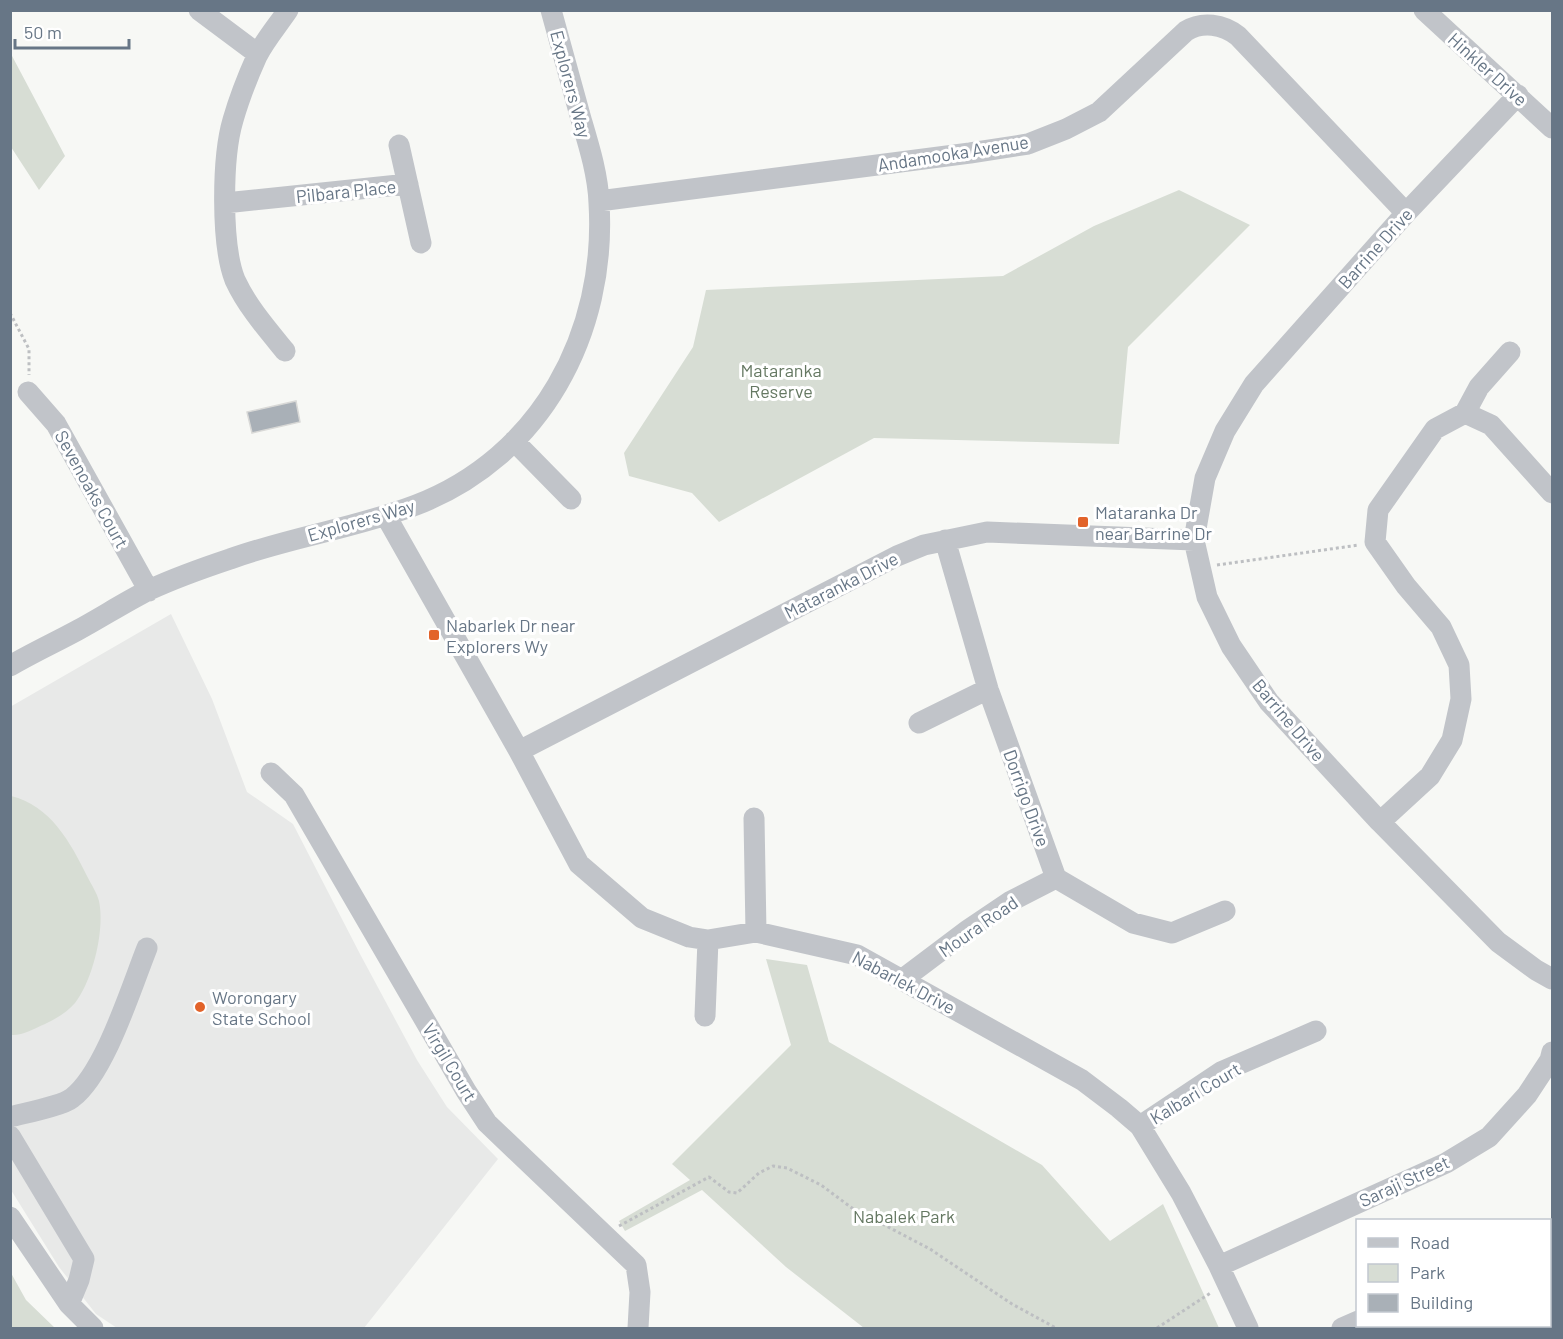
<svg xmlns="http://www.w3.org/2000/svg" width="1563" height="1339" viewBox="0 0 1563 1339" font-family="Barlow,sans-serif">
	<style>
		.built { fill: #e8e9e8 }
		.green { fill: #d7ddd4 }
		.building { fill: #a9b0b7; stroke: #d9d9d7; stroke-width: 1.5 }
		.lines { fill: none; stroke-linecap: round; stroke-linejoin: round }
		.path { stroke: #bdbfc2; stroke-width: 3; stroke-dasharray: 3 3; stroke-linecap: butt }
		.minor { stroke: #c1c4c9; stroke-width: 21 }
		.poi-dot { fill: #e2632a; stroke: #fff; stroke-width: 2 }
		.labels { text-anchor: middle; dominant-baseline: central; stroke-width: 6; stroke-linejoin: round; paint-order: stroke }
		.street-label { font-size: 18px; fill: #677686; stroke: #fff }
		.park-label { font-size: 18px; fill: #657862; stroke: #fff }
		.poi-label { font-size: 18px; fill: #677686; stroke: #fff; text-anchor: start }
	</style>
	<rect width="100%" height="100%" fill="#f7f8f5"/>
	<path class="built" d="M 171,614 L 212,699 L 247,792 L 293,824 L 360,954 L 417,1060 L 447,1107 L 498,1159 L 364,1328 L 117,1328 L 96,1314 L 59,1267 L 11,1190 L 10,707 Z"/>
	<path class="green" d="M 11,54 L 65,156 L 39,190 L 11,147 Z
		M 1179,190 L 1250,225 L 1128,347 L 1119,444 L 874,438 L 719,522 L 692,493 L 629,476 L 624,453 L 693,347 L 706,290 L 1003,276 L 1094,226 Z
		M 11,796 C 50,805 71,843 87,876 C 91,884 97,893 99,901 C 105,930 93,980 75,1003 C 67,1012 56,1019 45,1024 C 33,1029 23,1036 10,1035 Z
		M 766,959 L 807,965 L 829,1042 L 1042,1165 L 1110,1241 L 1163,1204 L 1219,1328 L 864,1328 L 786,1267 L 702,1190 L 625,1231 L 619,1221 L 690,1180 L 672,1164 L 791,1045 Z
		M 11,1273 L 26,1300 L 55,1328 L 11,1328 Z"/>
	<path class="building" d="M 296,401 L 300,422 L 252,433 L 247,412 Z"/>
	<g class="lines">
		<path class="path" d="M 10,313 L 29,349 L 29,375
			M 1217,565 L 1359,545
			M 619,1226 L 709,1177 L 729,1192 L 737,1193 L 759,1173 L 773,1166 L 787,1168 L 821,1185 L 852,1208 L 930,1249 L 1012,1304 L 1056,1328
			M 1157,1328 L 1212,1292
			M 1440,1328 L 1445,1326"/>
		<path class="minor" d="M 199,10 L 258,54
			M 1424,10 L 1552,128
			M 1518,95 L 1406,213 L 1254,384 L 1225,431 L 1205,478 L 1194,540 L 1207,597 L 1231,646 L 1269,702 L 1380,822 L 1498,942 L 1536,970 L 1552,979
			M 399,145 L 421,243
			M 599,201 L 970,153 L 1028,144 L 1066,129 L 1099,112 L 1186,31 C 1202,21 1223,24 1238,36 L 1406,213
			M 225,203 L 408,184
			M 285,351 C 267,329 247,306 235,280 C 221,245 222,157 233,120 C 239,99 248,76 257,56 C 265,40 278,25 288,10
			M 28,392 L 56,424 L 149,591
			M 1465,413 L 1491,425 L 1552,493
			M 1465,413 L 1479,387 L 1510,352
			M 514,441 L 571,499
			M 386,516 L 519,751 L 579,864 L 642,918 L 689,937 L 708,940 L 756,932 L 857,955 L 1082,1080 L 1119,1108 L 1140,1126 L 1181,1193 L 1219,1266 L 1248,1328
			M 945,540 L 988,689 L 1056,878 L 1133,923 L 1172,933 L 1225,911
			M 10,666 C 32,653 56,642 78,630 C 102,617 125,602 149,590 C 175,578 203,568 230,559 C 291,537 356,528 416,505 C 541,457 607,333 599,203 C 598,175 589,146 581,119 C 571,83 561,47 551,10
			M 919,723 L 988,689
			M 519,751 L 897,556 L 924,545 L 987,532 L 1194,540
			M 271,773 L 294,795 L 466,1091 L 487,1123 L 636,1265 L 640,1292 L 638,1328
			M 754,818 L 756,932
			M 1380,822 L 1430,776 L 1452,740 L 1461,699 L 1459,665 L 1441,627 L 1406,586 L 1375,542 L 1378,510 L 1435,429 L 1465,413
			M 903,979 L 968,930 L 1011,901 L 1056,878
			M 705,1016 L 708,940
			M 10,1117 C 25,1113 62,1106 72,1098 C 105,1073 131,988 147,948
			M 1140,1126 L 1221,1072 L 1316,1031
			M 10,1136 L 84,1259 L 79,1280 L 69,1304
			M 10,1217 L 69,1304 L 93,1328
			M 1550,1233 L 1552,1231
			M 1550,1255 L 1552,1254
			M 1219,1266 L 1446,1163 L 1489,1137 L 1527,1095 L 1550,1060 L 1552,1052
			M 1342,1328 L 1358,1321
			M 1394,1328 L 1401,1326"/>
	</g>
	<g class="poi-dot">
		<rect x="1077" y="516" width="12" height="12" rx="3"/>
		<rect x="428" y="629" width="12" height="12" rx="3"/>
		<circle cx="200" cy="1007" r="6"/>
	</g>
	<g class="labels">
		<g class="street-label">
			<text transform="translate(1488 69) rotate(42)">Hinkler Drive</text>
			<text transform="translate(571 84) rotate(75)">Explorers Way</text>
			<text transform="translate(953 153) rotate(-9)">Andamooka Avenue</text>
			<text transform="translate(346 191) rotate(-6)">Pilbara Place</text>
			<text transform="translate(1375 248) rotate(-48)">Barrine Drive</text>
			<text transform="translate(92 489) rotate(61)">Sevenoaks Court</text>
			<text transform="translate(361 520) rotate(-16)">Explorers Way</text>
			<text transform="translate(841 585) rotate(-27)">Mataranka Drive</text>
			<text transform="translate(1289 720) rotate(50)">Barrine Drive</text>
			<text transform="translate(1027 798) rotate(70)">Dorrigo Drive</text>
			<text transform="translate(978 926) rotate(-35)">Moura Road</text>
			<text transform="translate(904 982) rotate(28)">Nabarlek Drive</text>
			<text transform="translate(450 1062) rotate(59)">Virgil Court</text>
			<text transform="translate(1195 1093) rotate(-31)">Kalbari Court</text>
			<text transform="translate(1404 1181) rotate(-25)">Saraji Street</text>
		</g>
		<g class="park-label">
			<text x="781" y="370">Mataranka<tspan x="781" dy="21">Reserve</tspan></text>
			<text x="904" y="1216">Nabalek Park</text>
		</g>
		<g class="poi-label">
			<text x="1095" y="512">Mataranka Dr<tspan x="1095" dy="21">near Barrine Dr</tspan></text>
			<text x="446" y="625">Nabarlek Dr near<tspan x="446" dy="21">Explorers Wy</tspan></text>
			<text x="212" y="997">Worongary<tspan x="212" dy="21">State School</tspan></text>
		</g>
	</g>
	<rect width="1563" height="1339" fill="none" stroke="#677686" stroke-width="24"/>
	<rect x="1356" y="1219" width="195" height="108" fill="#ffffff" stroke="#c2c8cf" stroke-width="1.5"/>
	<rect x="1368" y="1238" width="30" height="9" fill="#c1c4c9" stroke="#c2c8cf" stroke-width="1.5"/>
	<text x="1410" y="1249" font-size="18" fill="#677686">Road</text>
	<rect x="1368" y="1264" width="30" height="18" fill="#d7ddd4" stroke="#c2c8cf" stroke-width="1.5"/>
	<text x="1410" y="1279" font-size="18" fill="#677686">Park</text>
	<rect x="1368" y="1294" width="30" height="18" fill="#a9b0b7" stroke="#c2c8cf" stroke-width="1.5"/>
	<text x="1410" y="1309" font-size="18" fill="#677686">Building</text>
	<path d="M15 39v9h114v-9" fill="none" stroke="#677686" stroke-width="3"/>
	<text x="24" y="39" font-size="18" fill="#677686" stroke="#ffffff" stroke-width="4.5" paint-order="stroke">50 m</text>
</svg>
